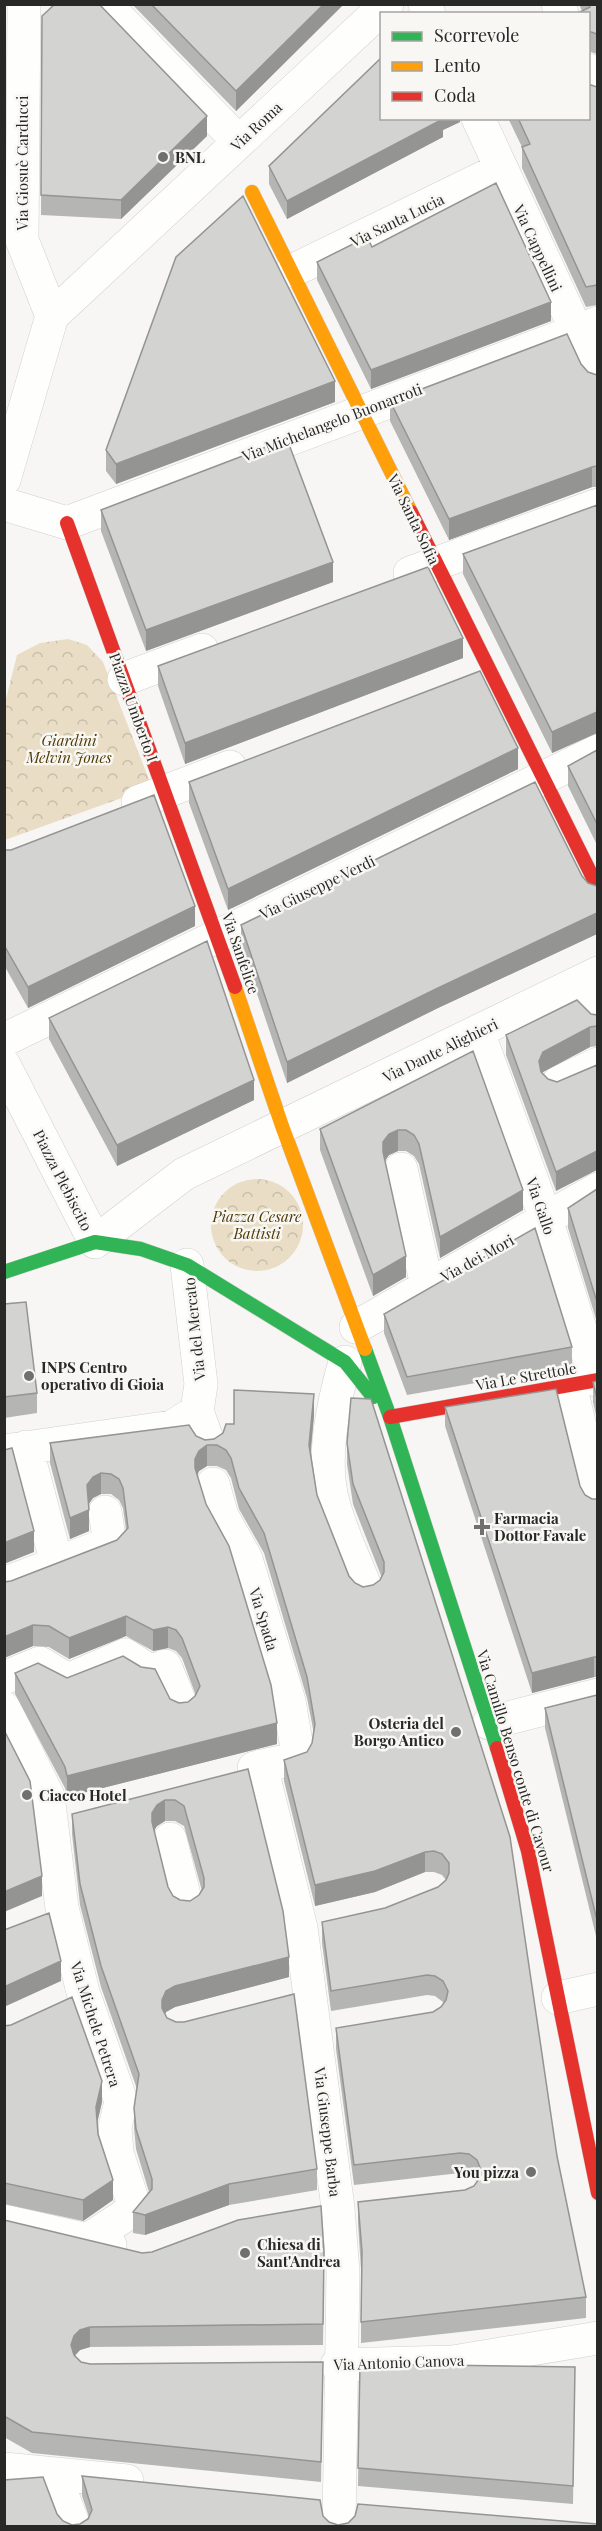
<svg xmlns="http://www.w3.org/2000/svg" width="602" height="2531" viewBox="0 0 602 2531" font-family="'Playfair Display',serif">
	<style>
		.park { fill: url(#park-crowns) }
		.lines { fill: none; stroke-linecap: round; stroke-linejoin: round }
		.street-casing { stroke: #d1d0cf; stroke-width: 34 }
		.fast-casing { stroke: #d1d0cf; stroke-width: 15 }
		.slow-casing { stroke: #d1d0cf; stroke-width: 15 }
		.jam-casing { stroke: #d1d0cf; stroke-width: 15 }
		.street { stroke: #fefefd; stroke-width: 33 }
		.fast { stroke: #30b455; stroke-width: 14 }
		.slow { stroke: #ff9f0a; stroke-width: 14 }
		.jam { stroke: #e5322d; stroke-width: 14 }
		.wall { fill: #b5b5b4; fill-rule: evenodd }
		.shaded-wall { fill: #949492 }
		.building { fill: #d3d3d1; stroke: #949492; stroke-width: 1.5; fill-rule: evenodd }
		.poi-dot { fill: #70706e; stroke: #f8f7f3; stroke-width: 2 }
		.labels { text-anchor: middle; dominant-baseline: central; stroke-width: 5; stroke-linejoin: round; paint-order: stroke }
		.street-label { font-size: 15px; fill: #282826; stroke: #f8f7f3 }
		.poi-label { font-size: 15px; font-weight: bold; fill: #282826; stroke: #f8f7f3; text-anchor: start }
		.park-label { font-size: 15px; font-style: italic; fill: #4f3903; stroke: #f8f7f3 }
	</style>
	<defs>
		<pattern id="park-crowns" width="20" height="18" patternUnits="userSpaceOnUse" patternTransform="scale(1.5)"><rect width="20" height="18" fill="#e9ddc5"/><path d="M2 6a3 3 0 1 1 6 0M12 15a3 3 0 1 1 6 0" fill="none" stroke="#c8bea9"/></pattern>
	</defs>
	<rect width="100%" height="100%" fill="#f7f6f4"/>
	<path class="park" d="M 68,639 L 87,645 L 103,662 L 152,787 L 5,840 L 5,703 L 17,655 L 40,643 Z
		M211 1225a46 46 0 1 1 92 0a46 46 0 1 1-92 0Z"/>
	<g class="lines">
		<g class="street-casing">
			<path id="street" d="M 24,4 L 22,240 L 52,316
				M 105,4 L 239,142
				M 425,4 L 429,14
				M 558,4 L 562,14
				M 588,70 L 598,89
				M 478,118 L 598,377
				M 292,271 L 501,169
				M 4,480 L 52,316 L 387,4
				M 4,504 L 67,523 L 598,323
				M 410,573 L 598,505
				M 124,679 L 202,650
				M 138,802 L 230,767
				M 575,984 L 598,1016
				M 478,1032 L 546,1219 L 596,1380
				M 4,1040 L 598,751
				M 4,1065 L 95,1242 L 184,1174 L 598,973
				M 558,1083 L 598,1064
				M 401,1169 L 427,1286
				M 356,1327 L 598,1189
				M 345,1362 C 333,1404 322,1455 332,1498 C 339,1529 355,1560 366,1589
				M 570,1385 L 598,1501
				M 197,1411 L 208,1442
				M 26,1447 L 57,1564
				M 4,1451 L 172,1427 L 197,1411 L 201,1384 L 187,1265
				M 213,1484 L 222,1516 L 246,1559 L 289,1701 L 297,1748 L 294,1759 L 254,1768
				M 4,1584 L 110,1543 L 105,1512
				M 4,1678 L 40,1663 L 68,1680 L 125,1655 L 151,1672 L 165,1666 L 181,1705
				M 4,1708 L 48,1796 L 62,1908 L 83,1992 L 121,2101 L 115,2127 L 117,2153 L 134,2205 L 124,2216 L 89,2239
				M 489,1723 L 598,1695
				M 261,1766 L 301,1928 L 338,2208 L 343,2272 L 339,2526
				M 170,1839 L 186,1903
				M 558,1998 L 598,1989
				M 4,2221 L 110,2245
				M 337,2365 L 453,2362 L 598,2338
				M 4,2469 L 127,2481
				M 54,2474 L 74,2526"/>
		</g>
		<g class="fast-casing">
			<path id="fast" d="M 4,1272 L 95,1242 L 141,1249 L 187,1265 L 345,1362 L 373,1397
				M 365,1349 L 390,1417 L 497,1748"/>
		</g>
		<g class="slow-casing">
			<path id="slow" d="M 252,192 L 411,512
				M 235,987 L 282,1126 L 365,1349"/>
		</g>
		<g class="jam-casing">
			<path id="jam" d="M 411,512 L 598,888
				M 67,523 L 235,987
				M 390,1417 L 598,1380
				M 497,1748 L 528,1851 L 598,2193"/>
		</g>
		<use href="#street" class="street"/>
		<use href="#fast" class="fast"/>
		<use href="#slow" class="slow"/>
		<use href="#jam" class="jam"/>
	</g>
	<path class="wall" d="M 132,4 L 344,4 L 236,111 Z
		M 579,4 L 597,4 L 597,54 L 588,51 L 588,14 L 582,11 Z
		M 42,16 L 207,136 L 121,219 L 41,215 Z
		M 597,87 L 597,305 L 586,307 L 522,168 L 522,147 L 508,118 L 588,118 Z
		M 460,118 L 460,122 L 443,130 L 443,137 L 287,219 L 269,184 L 269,166 Z
		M 372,247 L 551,321 L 371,389 L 317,280 L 317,262 Z
		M 581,364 L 588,372 L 597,375 L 597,487 L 592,487 L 449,540 L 390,421 L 390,401 Z
		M 335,402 L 116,484 L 106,471 L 106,450 Z
		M 597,505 L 597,733 L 552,753 L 463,574 L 463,554 Z
		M 101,510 L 333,582 L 146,651 L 101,531 Z
		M 463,658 L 185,764 L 158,686 L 158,666 Z
		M 597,750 L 597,845 L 568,786 L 568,766 Z
		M 518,769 L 228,910 L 189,803 L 189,782 Z
		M 4,850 L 195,926 L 28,1008 L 4,965 Z
		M 582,876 L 588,883 L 597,886 L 597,934 L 438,1008 L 287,1083 L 241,946 L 241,925 Z
		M 591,1014 L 597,1015 L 597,1046 L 590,1047 L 543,1072 L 543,1073 L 548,1079 L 557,1082 L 556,1191 L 506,1055 L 506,1035 Z
		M 49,1018 L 254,1100 L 117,1166 L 49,1039 Z
		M 473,1051 L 523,1210 L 440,1258 L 419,1164 L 414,1156 L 406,1151 L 398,1151 L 389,1155 L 385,1161 L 406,1277 L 373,1296 L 320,1150 L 320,1129 Z
		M 597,1189 L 597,1322 L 568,1228 L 568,1208 Z
		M 4,1304 L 37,1393 L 37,1413 L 4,1418 Z
		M 384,1314 L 572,1347 L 572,1366 L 407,1395 L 384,1333 Z
		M 597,1381 L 597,1419 L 593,1402 L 593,1382 Z
		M 351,1398 L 557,2156 L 586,2297 L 586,2318 L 361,2343 L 361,2269 L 358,2223 L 358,2202 L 465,2190 L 474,2186 L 477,2182 L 469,2175 L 460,2173 L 354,2185 L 336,2049 L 336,2028 L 433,2012 L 441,2007 L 444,2004 L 443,2002 L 435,1996 L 427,1995 L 331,2011 L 322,1943 L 322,1922 L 385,1908 L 438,1887 L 446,1880 L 442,1875 L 434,1872 L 425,1872 L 375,1892 L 315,1906 L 284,1781 L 284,1760 L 307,1752 L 312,1743 L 314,1734 L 307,1698 L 264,1553 L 239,1509 L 231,1478 L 226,1470 L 217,1466 L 207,1466 L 199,1471 L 197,1476 L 277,1744 L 67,1797 L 65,1788 L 15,1694 L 15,1673 L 67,1678 L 170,1699 L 179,1703 L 188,1702 L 196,1696 L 182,1658 L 176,1651 L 168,1648 L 153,1651 L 126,1636 L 69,1659 L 49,1647 L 33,1646 L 4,1658 L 4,1582 L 11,1581 L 117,1540 L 126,1530 L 123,1508 L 119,1500 L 111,1494 L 101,1494 L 93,1498 L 89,1504 L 89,1531 L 70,1539 L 50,1463 L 50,1443 L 196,1436 L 205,1440 L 214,1439 L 234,1424 L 314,1415 L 311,1452 L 317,1495 L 349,1576 L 355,1583 L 363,1587 L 373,1585 L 380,1580 L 382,1578 L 353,1504 L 347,1464 L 347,1443 Z
		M 445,1407 L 580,1486 L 585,1495 L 592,1499 L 597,1499 L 597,1677 L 594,1677 L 532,1693 L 445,1426 Z
		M 597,1695 L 597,1940 L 545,1728 L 545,1708 Z
		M 248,1769 L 289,1977 L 175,2007 L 166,2012 L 165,2014 L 167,2018 L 317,2169 L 317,2190 L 229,2205 L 145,2235 L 133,2233 L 133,2212 L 149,2192 L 136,2149 L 134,2128 L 134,2108 L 137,2089 L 101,1987 L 80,1905 L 72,1834 L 72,1814 ZM 165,1821 L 175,1821 L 184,1826 L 202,1891 L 199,1895 L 190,1901 L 180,1900 L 173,1896 L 168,1887 L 154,1831 L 157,1826 Z
		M 4,2026 L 102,2102 L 97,2122 L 98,2134 L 113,2200 L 83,2221 L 4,2204 Z
		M 4,2220 L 142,2253 L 324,2252 L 323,2345 L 90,2347 L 80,2350 L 75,2356 L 81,2362 L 90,2364 L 323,2362 L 321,2482 L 32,2453 L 4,2437 Z
		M 360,2364 L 575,2367 L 573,2504 L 358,2486 Z
		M 82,2476 L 323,2516 L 329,2522 L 338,2525 L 4,2526 L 57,2514 L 63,2521 L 72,2525 L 80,2524 L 89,2517 L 82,2496 Z"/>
	<path class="shaded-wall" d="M 324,4 L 344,4 L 236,111 L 236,91 Z
		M 207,116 L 207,136 L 121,219 L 121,200 Z
		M 440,118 L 460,118 L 460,122 L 443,130 L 443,137 L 287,219 L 287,201 Z
		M 551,302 L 551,321 L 371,389 L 371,370 Z
		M 335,381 L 335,402 L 116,484 L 116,464 Z
		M 592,467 L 592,487 L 449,540 L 449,519 Z
		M 333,562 L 333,582 L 146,651 L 146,630 Z
		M 463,638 L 463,658 L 185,764 L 185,743 Z
		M 597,712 L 597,733 L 552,753 L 552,732 Z
		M 518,748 L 518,769 L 228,910 L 228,889 Z
		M 195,906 L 195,926 L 28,1008 L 28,987 Z
		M 597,913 L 597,934 L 438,1008 L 287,1083 L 287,1062 L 438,988 Z
		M 590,1027 L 590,1047 L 543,1072 L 539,1081 L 539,1061 L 543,1052 Z
		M 254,1080 L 254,1100 L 117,1166 L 117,1145 Z
		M 398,1130 L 398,1151 L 389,1155 L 383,1163 L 383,1173 L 383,1142 L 389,1134 Z
		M 597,1151 L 597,1170 L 556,1191 L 556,1172 Z
		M 523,1190 L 523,1210 L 440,1258 L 440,1237 Z
		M 406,1256 L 406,1277 L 373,1296 L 373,1275 Z
		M 314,1394 L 314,1415 L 309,1466 L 309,1445 Z
		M 207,1445 L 207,1466 L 199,1471 L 195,1480 L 195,1459 L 199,1451 Z
		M 101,1473 L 101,1494 L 93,1498 L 87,1506 L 87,1485 L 93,1477 Z
		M 89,1510 L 89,1531 L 70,1539 L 70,1518 Z
		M 34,1531 L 34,1552 L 4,1564 L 4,1543 Z
		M 126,1616 L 126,1636 L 69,1659 L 69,1638 Z
		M 33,1625 L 33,1646 L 4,1658 L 4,1637 Z
		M 168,1627 L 168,1648 L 153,1651 L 153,1630 Z
		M 594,1657 L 594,1677 L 532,1693 L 532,1673 Z
		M 277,1723 L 277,1744 L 67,1797 L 67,1776 Z
		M 165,1800 L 165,1821 L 157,1826 L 152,1833 L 152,1843 L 152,1813 L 157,1805 Z
		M 425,1852 L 425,1872 L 375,1892 L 315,1906 L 315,1885 Z
		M 42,1876 L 42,1896 L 4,1912 L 4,1892 Z
		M 289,1957 L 289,1977 L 175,2007 L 166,2012 L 162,2021 L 162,2000 L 166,1991 L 175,1986 Z
		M 61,1961 L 61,1981 L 4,2007 L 4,1987 Z
		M 102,2081 L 102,2102 L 96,2128 L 96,2107 Z
		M 113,2180 L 113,2200 L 83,2221 L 83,2200 Z
		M 229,2184 L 229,2205 L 145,2235 L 145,2215 Z
		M 90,2327 L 90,2347 L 80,2350 L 74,2356 L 71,2345 L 74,2336 L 80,2330 Z"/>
	<path class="building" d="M 4,4 L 5,4 L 4,72 Z
		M 55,4 L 99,4 L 207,116 L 121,200 L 41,195 L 42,16 Z
		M 151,4 L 324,4 L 236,91 Z
		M 589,4 L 597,4 L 597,34 L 588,31 L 588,14 L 576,14 L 590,7 Z
		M 381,58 L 381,118 L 443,119 L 287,201 L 269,166 Z
		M 588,84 L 597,87 L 597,285 L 586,287 L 522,147 L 530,144 L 518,118 L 588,118 Z
		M 496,183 L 551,302 L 371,370 L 317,262 L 367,237 L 372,247 Z
		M 243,196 L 335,381 L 116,464 L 106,450 L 176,257 Z
		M 567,334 L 581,364 L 588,372 L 597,375 L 597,466 L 592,467 L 449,519 L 390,401 Z
		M 287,439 L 333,562 L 146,630 L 101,510 Z
		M 597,505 L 597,712 L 552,732 L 463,554 Z
		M 428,567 L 463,638 L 185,743 L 158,666 Z
		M 480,671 L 518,748 L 228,889 L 189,782 Z
		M 597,750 L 597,824 L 568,766 Z
		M 535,782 L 582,876 L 588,883 L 597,886 L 597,913 L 438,988 L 287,1062 L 241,925 Z
		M 154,795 L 195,906 L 28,987 L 4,945 L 4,850 L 11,850 Z
		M 207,941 L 254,1080 L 117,1145 L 49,1018 Z
		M 577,1000 L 591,1014 L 597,1015 L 597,1026 L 590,1027 L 543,1052 L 539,1061 L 541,1072 L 548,1079 L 557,1082 L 597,1065 L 597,1151 L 556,1172 L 506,1035 Z
		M 473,1051 L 523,1190 L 440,1237 L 419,1144 L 414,1135 L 406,1130 L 398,1130 L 389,1134 L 383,1142 L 383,1152 L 406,1256 L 373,1275 L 320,1129 Z
		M 597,1189 L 597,1302 L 568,1208 Z
		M 535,1228 L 572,1347 L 407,1377 L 384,1314 Z
		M 26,1302 L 37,1393 L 4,1397 L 4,1304 Z
		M 597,1381 L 597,1399 L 593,1382 Z
		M 556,1389 L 580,1486 L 585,1495 L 592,1499 L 597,1499 L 597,1657 L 594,1657 L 532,1673 L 445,1407 Z
		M 234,1390 L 314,1394 L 309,1445 L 317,1495 L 349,1576 L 355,1583 L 363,1587 L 373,1585 L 380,1580 L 384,1572 L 384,1562 L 353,1484 L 347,1443 L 351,1398 L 371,1399 L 510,1837 L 557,2156 L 586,2297 L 361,2322 L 362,2252 L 358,2202 L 465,2190 L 474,2186 L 479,2179 L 481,2170 L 477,2160 L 469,2154 L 460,2153 L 354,2165 L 336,2028 L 433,2012 L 441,2007 L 446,2000 L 448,1991 L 443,1981 L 435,1976 L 427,1975 L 331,1991 L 322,1922 L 385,1908 L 438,1887 L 446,1880 L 449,1873 L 449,1863 L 442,1854 L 434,1851 L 425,1852 L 375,1871 L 315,1885 L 284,1760 L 307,1752 L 312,1743 L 315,1724 L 307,1677 L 264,1533 L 239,1488 L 231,1458 L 226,1450 L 217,1445 L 207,1445 L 199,1451 L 195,1459 L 195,1468 L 206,1504 L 229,1546 L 271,1685 L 277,1723 L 67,1776 L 65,1767 L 15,1673 L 38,1663 L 67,1678 L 123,1656 L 141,1667 L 155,1669 L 170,1699 L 179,1703 L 188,1702 L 195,1696 L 200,1686 L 182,1638 L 176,1630 L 168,1627 L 153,1630 L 126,1616 L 69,1638 L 49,1626 L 33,1625 L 4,1637 L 4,1582 L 11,1581 L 117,1540 L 128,1528 L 123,1488 L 119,1479 L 111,1474 L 101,1473 L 93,1477 L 87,1485 L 89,1510 L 70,1518 L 50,1443 L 189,1425 L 196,1436 L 205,1440 L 214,1439 L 223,1433 L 226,1424 L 234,1424 Z
		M 12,1448 L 34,1531 L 4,1543 L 4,1450 Z
		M 597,1695 L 597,1920 L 545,1708 Z
		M 4,1730 L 30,1781 L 42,1876 L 4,1892 Z
		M 248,1769 L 283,1911 L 289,1957 L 175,1986 L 166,1991 L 162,2000 L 162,2008 L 167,2018 L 176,2022 L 184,2022 L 294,1994 L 317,2169 L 229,2184 L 145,2215 L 133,2212 L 152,2189 L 152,2179 L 136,2129 L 134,2108 L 139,2074 L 101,1966 L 80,1884 L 72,1814 ZM 165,1800 L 175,1800 L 184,1806 L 204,1878 L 204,1887 L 199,1895 L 190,1901 L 180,1900 L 173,1896 L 168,1887 L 152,1822 L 152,1813 L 157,1805 Z
		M 49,1913 L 61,1961 L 4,1987 L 4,1930 Z
		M 72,1997 L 102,2081 L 96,2107 L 98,2134 L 113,2180 L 83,2200 L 4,2183 L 4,2026 L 11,2025 Z
		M 321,2206 L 324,2252 L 323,2324 L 90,2327 L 80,2330 L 74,2336 L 71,2345 L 74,2355 L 81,2362 L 90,2364 L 323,2362 L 321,2462 L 32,2432 L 4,2416 L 4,2220 L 142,2253 L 152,2252 L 238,2220 Z
		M 360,2364 L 575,2367 L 573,2486 L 358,2468 Z
		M 82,2476 L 320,2500 L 323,2516 L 329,2522 L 338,2525 L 348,2523 L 355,2516 L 358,2504 L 597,2524 L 597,2526 L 4,2526 L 4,2480 L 43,2477 L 57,2514 L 63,2521 L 72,2525 L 80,2524 L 88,2519 L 92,2510 Z"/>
	<g class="poi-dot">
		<circle cx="163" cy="157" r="6"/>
		<circle cx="29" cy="1376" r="6"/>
		<path d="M479 1518h6v6h6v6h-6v6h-6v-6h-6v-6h6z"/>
		<circle cx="456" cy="1732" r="6"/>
		<circle cx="27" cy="1795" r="6"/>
		<circle cx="531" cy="2172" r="6"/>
		<circle cx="245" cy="2253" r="6"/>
	</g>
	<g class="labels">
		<g class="street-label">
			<text transform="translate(256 126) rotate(-43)">Via Roma</text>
			<text transform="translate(22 163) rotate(-90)">Via Giosuè Carducci</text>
			<text transform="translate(397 220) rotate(-26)">Via Santa Lucia</text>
			<text transform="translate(538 248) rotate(65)">Via Cappellini</text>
			<text transform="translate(332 422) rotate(-21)">Via Michelangelo Buonarroti</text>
			<text transform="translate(414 519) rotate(64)">Via Santa Sofia</text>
			<text transform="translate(134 707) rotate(70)">Piazza Umberto I</text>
			<text transform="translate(317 887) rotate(-26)">Via Giuseppe Verdi</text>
			<text transform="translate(241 953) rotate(71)">Via Sanfelice</text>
			<text transform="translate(440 1050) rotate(-26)">Via Dante Alighieri</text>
			<text transform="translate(63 1180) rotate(63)">Piazza Plebiscito</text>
			<text transform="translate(541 1206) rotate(71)">Via Gallo</text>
			<text transform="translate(477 1258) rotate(-29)">Via dei Mori</text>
			<text transform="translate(194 1329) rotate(-96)">Via del Mercato</text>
			<text transform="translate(526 1376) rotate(-10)">Via Le Strettole</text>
			<text transform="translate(264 1619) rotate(73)">Via Spada</text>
			<text transform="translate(516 1761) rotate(73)">Via Camillo Benso conte di Cavour</text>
			<text transform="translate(96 2024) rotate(72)">Via Michele Petrera</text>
			<text transform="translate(328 2132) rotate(83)">Via Giuseppe Barba</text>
			<text transform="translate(399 2362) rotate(-2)">Via Antonio Canova</text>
		</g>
		<g class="poi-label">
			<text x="175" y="157">BNL</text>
			<text x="41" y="1367">INPS Centro<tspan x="41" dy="17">operativo di Gioia</tspan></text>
			<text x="494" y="1518">Farmacia<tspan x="494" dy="17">Dottor Favale</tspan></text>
			<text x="444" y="1723" text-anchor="end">Osteria del<tspan x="444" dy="17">Borgo Antico</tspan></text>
			<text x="39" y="1795">Ciacco Hotel</text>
			<text x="519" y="2172" text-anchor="end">You pizza</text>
			<text x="257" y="2244">Chiesa di<tspan x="257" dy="17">Sant'Andrea</tspan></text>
		</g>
		<g class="park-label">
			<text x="69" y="740">Giardini<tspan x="69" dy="17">Melvin Jones</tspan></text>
			<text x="257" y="1216">Piazza Cesare<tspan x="257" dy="17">Battisti</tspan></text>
		</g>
	</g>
	<rect width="602" height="2531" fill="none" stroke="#282826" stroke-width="12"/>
	<rect x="380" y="12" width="210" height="108" fill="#f8f7f3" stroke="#a5a4a1" stroke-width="1.5"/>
	<rect x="392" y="32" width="30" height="9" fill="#30b455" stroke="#a5a4a1" stroke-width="1.5"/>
	<text x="434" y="42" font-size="18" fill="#282826">Scorrevole</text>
	<rect x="392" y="62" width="30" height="9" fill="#ff9f0a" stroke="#a5a4a1" stroke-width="1.5"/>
	<text x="434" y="72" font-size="18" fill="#282826">Lento</text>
	<rect x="392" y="92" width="30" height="9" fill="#e5322d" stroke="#a5a4a1" stroke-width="1.5"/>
	<text x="434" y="102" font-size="18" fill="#282826">Coda</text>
</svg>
